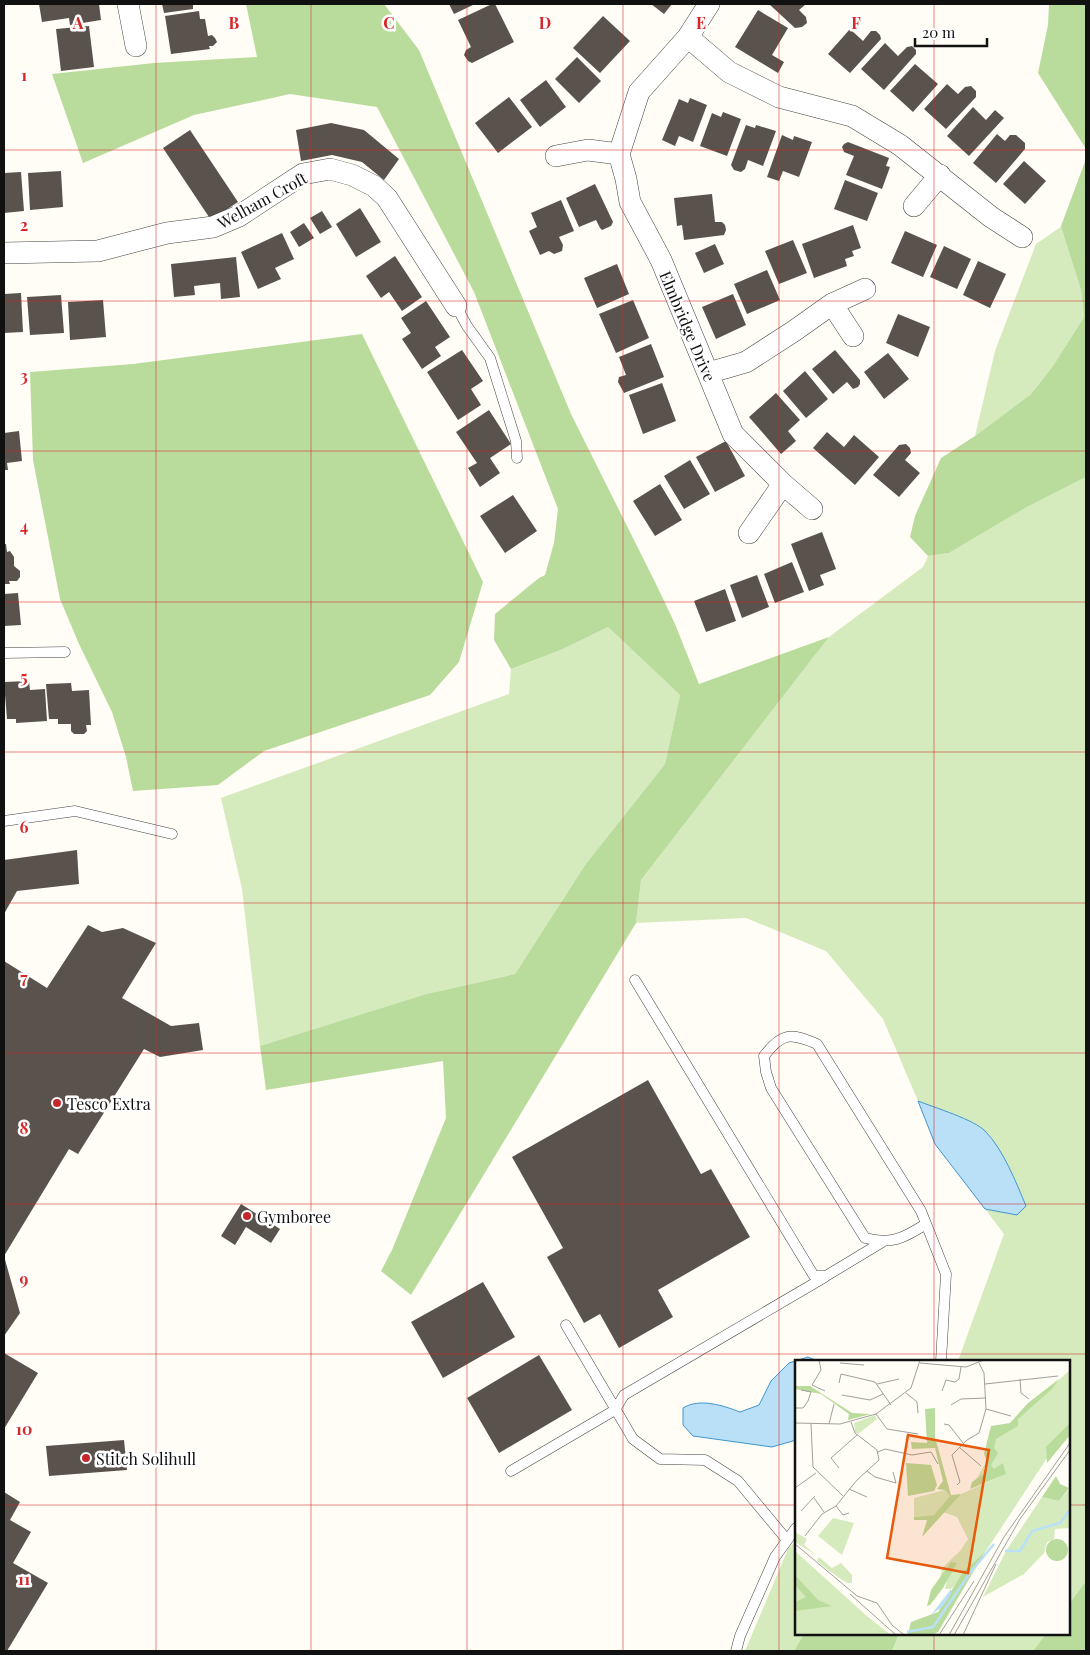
<svg xmlns="http://www.w3.org/2000/svg" width="1090" height="1655" viewBox="0 0 1090 1655" font-family="'Playfair Display',serif">
	<style>
		.green { fill: #d5ebbd }
		.forest { fill: #b9dc9c }
		.water { fill: #b9e0f7; stroke: #3f96cf }
		.building { fill: #5a524d }
		.lines { fill: none; stroke-linecap: round; stroke-linejoin: round }
		.lane-casing { stroke: #444; stroke-width: 11 }
		.street-casing { stroke: #444; stroke-width: 22 }
		.lane { stroke: #fff; stroke-width: 10 }
		.street { stroke: #fff; stroke-width: 21 }
		.grid { fill: none; stroke: #d62828; stroke-width: 1; stroke-opacity: 0.55 }
		.poi-dot { fill: #c4262e; stroke: #fff; stroke-width: 2 }
		.labels { text-anchor: middle; dominant-baseline: central; stroke-width: 5; stroke-linejoin: round; paint-order: stroke }
		.street-label { font-size: 16px; fill: #111; stroke: #fff }
		.poi-label { font-size: 16px; fill: #111; stroke: #fff; text-anchor: start }
		.inset-river { fill: none; stroke: #b9e0f7; stroke-width: 2.5 }
		.inset-road { fill: none; stroke: #a09f9a; stroke-width: 1 }
		.view { fill: #e8590c; fill-opacity: 0.15; stroke: #e8590c; stroke-width: 2.5 }
		.inset-edge { fill: none; stroke: #111; stroke-width: 2.5 }
		.grid-label { font-size: 16px; text-anchor: middle; font-weight: bold; fill: #d62828; stroke: #fff; stroke-width: 5; stroke-linejoin: round; paint-order: stroke }
	</style>
	<rect width="100%" height="100%" fill="#fffdf5"/>
	<path class="green" d="M 1086,159 L 1062,227 L 1081,290 L 1084,317 L 1053,366 L 1031,394 L 975,436 L 995,351 L 1036,244 L 1062,226 Z
		M 1086,477 L 1086,1581 L 1069,1604 L 1069,1361 L 958,1361 L 1004,1234 L 985,1209 L 1017,1215 L 1026,1206 C 1016,1182 1004,1150 985,1131 C 975,1120 933,1107 918,1101 L 883,1019 L 826,951 L 746,918 L 636,923 L 641,880 L 829,637 L 923,567 L 928,556 L 949,553 L 1027,507 Z
		M 608,627 L 680,695 L 665,764 L 585,865 L 515,974 L 436,992 L 260,1046 L 242,889 L 221,798 L 509,694 L 511,669 L 563,649 Z
		M 796,1541 L 796,1634 L 804,1634 L 794,1651 L 745,1651 L 788,1549 Z
		M 899,1634 L 1046,1634 L 1033,1651 L 892,1651 Z"/>
	<path class="forest" d="M 246,4 L 384,4 L 419,50 L 571,414 L 657,586 L 675,624 L 699,684 L 829,637 L 641,880 L 636,923 L 411,1295 L 381,1271 L 392,1250 L 446,1118 L 443,1061 L 266,1090 L 260,1046 L 427,994 L 515,974 L 585,865 L 665,764 L 680,695 L 608,627 L 563,649 L 511,669 L 494,640 L 495,614 L 539,578 L 545,575 L 554,543 L 558,509 L 474,292 L 377,107 L 290,94 L 194,115 L 83,163 L 52,74 L 154,63 L 257,57 Z
		M 1049,4 L 1086,4 L 1086,149 L 1038,73 L 1048,25 Z
		M 1086,159 L 1086,477 L 1027,507 L 949,553 L 928,556 L 910,537 L 915,516 L 941,458 L 975,436 L 1031,394 L 1053,366 L 1084,317 L 1081,290 L 1061,226 Z
		M 362,334 L 483,582 L 459,662 L 430,695 L 264,751 L 218,785 L 133,791 L 126,757 L 112,712 L 79,644 L 60,599 L 33,460 L 30,372 L 133,364 Z
		M 1086,1581 L 1086,1651 L 1033,1651 L 1046,1634 L 1069,1634 L 1069,1604 Z
		M 804,1634 L 899,1634 L 892,1651 L 794,1651 Z"/>
	<path class="water" d="M 918,1101 C 933,1107 975,1120 985,1131 C 1003,1149 1016,1182 1026,1206 L 1017,1215 L 985,1209 L 935,1144 Z
		M 808,1357 L 817,1361 L 796,1361 L 796,1440 L 772,1447 L 693,1436 L 683,1425 L 683,1408 C 699,1398 722,1405 740,1412 L 759,1405 L 771,1381 L 789,1363 Z"/>
	<path class="building" d="M 39,4 L 99,4 L 101,20 L 70,25 L 69,18 L 42,22 Z
		M 162,4 L 193,4 L 193,9 L 164,13 Z
		M 449,4 L 475,4 L 454,14 Z
		M 492,4 L 495,4 L 514,42 L 472,63 L 468,61 L 464,55 L 466,50 L 471,47 L 458,20 Z
		M 651,4 L 672,4 L 664,14 Z
		M 769,4 L 806,4 L 799,10 L 806,17 L 807,23 L 802,27 L 795,28 Z
		M 758,10 L 788,28 L 772,55 L 784,62 L 778,73 L 735,47 Z
		M 199,11 L 200,19 L 205,19 L 208,36 L 212,35 L 215,38 L 217,42 L 213,46 L 209,46 L 210,49 L 171,54 L 165,16 Z
		M 603,16 L 630,41 L 600,73 L 573,48 Z
		M 89,26 L 94,67 L 61,71 L 56,29 Z
		M 850,29 L 863,41 L 871,31 L 876,31 L 880,35 L 881,39 L 850,73 L 828,54 Z
		M 885,43 L 898,56 L 907,47 L 912,46 L 916,50 L 916,54 L 884,90 L 861,69 Z
		M 577,57 L 601,81 L 579,103 L 555,79 Z
		M 915,64 L 938,84 L 913,112 L 890,91 Z
		M 546,80 L 566,107 L 540,127 L 520,100 Z
		M 947,84 L 958,94 L 965,87 L 971,86 L 976,91 L 976,97 L 946,129 L 924,109 Z
		M 509,97 L 532,127 L 498,153 L 475,123 Z
		M 690,98 L 707,105 L 693,142 L 679,136 L 675,146 L 662,140 L 679,99 L 688,103 Z
		M 973,107 L 986,120 L 995,110 L 1004,118 L 969,156 L 947,136 Z
		M 723,112 L 741,119 L 727,156 L 700,146 L 712,113 L 721,117 Z
		M 331,123 L 364,130 L 399,159 L 384,180 L 362,162 L 332,155 L 301,161 L 296,130 Z
		M 746,125 L 755,128 L 756,125 L 776,131 L 763,166 L 748,160 L 745,169 L 741,172 L 734,170 L 731,165 Z
		M 190,130 L 238,202 L 211,220 L 163,148 Z
		M 997,134 L 1005,141 L 1010,135 L 1016,135 L 1025,143 L 1025,149 L 996,183 L 973,163 Z
		M 782,135 L 793,140 L 794,136 L 812,142 L 799,177 L 783,171 L 779,181 L 767,177 Z
		M 848,142 L 889,158 L 886,166 L 890,167 L 882,189 L 846,175 L 854,156 L 844,152 L 842,147 L 844,144 Z
		M 1024,161 L 1046,181 L 1025,204 L 1003,184 Z
		M 61,171 L 63,207 L 30,210 L 28,173 Z
		M 21,172 L 24,211 L 4,213 L 4,173 Z
		M 845,180 L 878,193 L 867,221 L 834,209 Z
		M 595,184 L 613,222 L 611,226 L 602,230 L 600,228 L 596,220 L 579,227 L 566,198 Z
		M 712,194 L 715,222 L 722,222 L 725,225 L 726,230 L 724,235 L 684,240 L 682,225 L 677,226 L 674,198 Z
		M 561,200 L 574,231 L 559,237 L 563,245 L 562,251 L 554,254 L 549,251 L 540,255 L 529,231 L 537,227 L 531,213 Z
		M 360,208 L 381,242 L 356,257 L 336,224 Z
		M 322,211 L 332,227 L 320,234 L 310,218 Z
		M 304,223 L 314,238 L 299,247 L 290,232 Z
		M 853,225 L 861,248 L 852,251 L 854,256 L 845,259 L 847,266 L 814,278 L 802,244 Z
		M 905,231 L 937,245 L 923,277 L 891,263 Z
		M 282,233 L 294,259 L 275,268 L 281,279 L 258,289 L 241,252 Z
		M 793,240 L 807,273 L 779,284 L 765,251 Z
		M 715,244 L 724,264 L 704,273 L 695,253 Z
		M 944,246 L 971,259 L 957,289 L 930,277 Z
		M 395,256 L 422,297 L 402,311 L 389,292 L 381,298 L 366,276 Z
		M 236,257 L 240,297 L 221,299 L 220,283 L 194,286 L 195,295 L 174,297 L 171,264 Z
		M 978,261 L 1006,274 L 990,308 L 963,295 Z
		M 617,264 L 629,294 L 597,308 L 584,278 Z
		M 767,270 L 780,300 L 747,314 L 734,284 Z
		M 21,293 L 23,332 L 4,333 L 4,294 Z
		M 733,294 L 746,325 L 716,339 L 702,307 Z
		M 61,295 L 64,333 L 30,335 L 27,297 Z
		M 103,300 L 106,337 L 70,340 L 68,302 Z
		M 633,300 L 649,338 L 616,353 L 599,314 Z
		M 426,301 L 450,337 L 435,347 L 441,356 L 422,369 L 402,339 L 411,333 L 401,318 Z
		M 898,314 L 930,327 L 918,357 L 886,343 Z
		M 651,344 L 664,377 L 624,393 L 618,382 L 619,377 L 626,375 L 619,357 Z
		M 462,350 L 483,381 L 471,389 L 481,405 L 458,420 L 427,372 Z
		M 835,350 L 860,380 L 860,384 L 858,387 L 853,389 L 847,382 L 833,394 L 812,369 Z
		M 888,353 L 909,379 L 884,399 L 864,372 Z
		M 805,371 L 828,399 L 806,418 L 783,391 Z
		M 662,383 L 676,421 L 643,434 L 629,395 Z
		M 776,393 L 800,420 L 788,431 L 796,441 L 781,454 L 749,417 Z
		M 489,410 L 511,444 L 490,458 L 500,473 L 480,487 L 468,468 L 477,463 L 456,432 Z
		M 19,431 L 22,461 L 7,463 L 8,470 L 4,470 L 4,433 Z
		M 827,432 L 844,447 L 854,435 L 879,457 L 855,485 L 813,448 Z
		M 726,441 L 745,476 L 715,492 L 696,457 Z
		M 906,444 L 910,448 L 911,453 L 905,460 L 920,473 L 899,497 L 873,475 L 899,445 Z
		M 690,460 L 710,494 L 684,509 L 664,476 Z
		M 660,484 L 682,520 L 655,536 L 633,501 Z
		M 513,495 L 537,531 L 505,553 L 480,516 Z
		M 822,532 L 836,569 L 820,575 L 824,585 L 809,591 L 791,544 Z
		M 4,544 L 6,544 L 7,552 L 10,551 L 14,557 L 14,566 L 20,571 L 20,577 L 17,581 L 9,581 L 10,584 L 4,584 Z
		M 792,562 L 804,592 L 775,603 L 764,574 Z
		M 757,575 L 769,607 L 742,618 L 730,585 Z
		M 725,589 L 736,621 L 706,632 L 694,601 Z
		M 18,593 L 21,625 L 4,626 L 4,594 Z
		M 29,681 L 30,690 L 45,689 L 47,721 L 16,723 L 16,719 L 7,719 L 4,682 Z
		M 71,683 L 72,691 L 89,690 L 91,725 L 86,725 L 87,731 L 84,734 L 74,734 L 71,731 L 71,724 L 58,724 L 58,719 L 49,719 L 46,684 Z
		M 77,850 L 79,884 L 17,891 L 4,914 L 4,860 Z
		M 88,925 L 102,932 L 123,928 L 156,943 L 122,998 L 171,1026 L 199,1023 L 203,1050 L 160,1057 L 144,1049 L 78,1154 L 69,1149 L 4,1256 L 20,1313 L 4,1336 L 4,961 L 47,988 Z
		M 648,1080 L 701,1174 L 711,1169 L 750,1237 L 658,1290 L 673,1317 L 619,1348 L 600,1314 L 584,1323 L 547,1257 L 563,1248 L 512,1157 Z
		M 241,1204 L 280,1229 L 271,1243 L 246,1227 L 235,1245 L 221,1236 Z
		M 483,1282 L 515,1337 L 443,1378 L 411,1322 Z
		M 4,1353 L 38,1373 L 4,1429 Z
		M 539,1355 L 572,1410 L 499,1453 L 467,1398 Z
		M 124,1440 L 127,1470 L 49,1476 L 46,1446 Z
		M 4,1492 L 20,1502 L 10,1520 L 31,1532 L 13,1563 L 48,1583 L 7,1651 L 4,1651 Z"/>
	<g class="lines">
		<g class="lane-casing">
			<path id="lane" d="M 456,306 L 467,326 L 490,358 L 516,441 L 517,458
				M 4,653 L 65,652
				M 4,821 L 75,811 L 172,834
				M 635,980 L 814,1276 L 826,1276 L 884,1241
				M 926,1224 C 904,1238 891,1245 865,1238 L 771,1088 L 766,1072 L 764,1056 C 782,1032 791,1033 817,1044 L 921,1211 L 946,1274 L 941,1361
				M 566,1325 L 633,1439 L 660,1459 L 705,1460 L 738,1481 L 787,1540
				M 511,1471 L 615,1410 L 624,1395 L 825,1277
				M 736,1651 L 740,1636 L 775,1557 L 796,1528"/>
		</g>
		<g class="street-casing">
			<path id="street" d="M 128,4 L 136,46
				M 709,4 L 688,37 L 639,92 L 619,154 L 626,179 L 630,202 L 661,260 L 733,434 L 783,484 L 749,533
				M 688,37 L 729,72 L 779,97 L 852,116 L 900,145 L 991,217 L 1022,237
				M 556,156 L 588,150 L 619,154
				M 914,206 L 940,175
				M 4,253 L 98,251 L 167,233 L 213,227 L 239,216 L 303,174 L 330,169 L 352,175 L 374,186 L 387,198 L 456,306
				M 832,304 L 853,336
				M 708,373 L 746,362 L 794,331 L 832,304 L 865,289
				M 783,484 L 812,509"/>
		</g>
		<use href="#lane" class="lane"/>
		<use href="#street" class="street"/>
	</g>
	<path class="grid" d="M 156,4 L 156,1651M 311,4 L 311,1651M 467,4 L 467,1651M 623,4 L 623,1651M 779,4 L 779,1651M 934,4 L 934,1361M 4,150 L 1086,150M 4,301 L 1086,301M 4,451 L 1086,451M 4,602 L 1086,602M 4,752 L 1086,752M 4,903 L 1086,903M 4,1053 L 1086,1053M 4,1204 L 1086,1204M 4,1354 L 1086,1354M 4,1505 L 796,1505M 1069,1505 L 1086,1505M 934,1634 L 934,1651"/>
	<g class="poi-dot">
		<circle cx="57" cy="1103" r="5"/>
		<circle cx="247" cy="1216" r="5"/>
		<circle cx="86" cy="1458" r="5"/>
	</g>
	<g class="labels">
		<g class="street-label">
			<text transform="translate(262 200) rotate(-29)">Welham Croft</text>
			<text transform="translate(688 326) rotate(67)">Elmbridge Drive</text>
		</g>
		<g class="poi-label">
			<text x="67" y="1103">Tesco Extra</text>
			<text x="257" y="1216">Gymboree</text>
			<text x="96" y="1458">Stitch Solihull</text>
		</g>
	</g>
	<g transform="translate(795 1360)">
		<rect width="275" height="275" fill="#fffdf5"/>
		<path d="M 275,10 L 275,63 L 191,191 L 156,229 L 150,229 L 153,217 L 145,219 L 147,208 L 165,191 L 173,179 L 162,157 L 148,152 L 149,149 L 166,134 L 204,117 L 199,109 L 189,107 L 190,113 L 180,121 L 192,101 L 198,81 L 215,63 ZM 80,55 L 82,59 L 63,74 L 60,72 L 59,63 ZM 275,128 L 275,168 L 260,169 L 259,179 L 252,182 L 249,193 L 229,214 L 188,237 L 211,191 L 247,137 L 264,141 ZM 150,130 L 155,136 L 153,141 L 139,155 L 119,157 L 119,138 ZM 38,158 L 59,163 L 47,195 L 23,176 ZM 0,172 L 12,179 L 9,185 L 21,195 L 0,182 ZM 0,191 L 73,257 L 96,275 L 0,275 ZM 24,197 L 37,208 L 46,203 L 57,215 L 57,223 L 52,223 L 34,211 L 22,201 Z" fill="#d5ebbd"/>
		<path d="M 264,19 L 257,29 L 223,59 L 223,66 L 201,79 L 199,88 L 203,93 L 196,105 L 199,109 L 208,103 L 211,114 L 175,129 L 177,122 L 190,113 L 192,101 L 189,94 L 196,66 L 215,63 L 233,43 ZM 0,26 L 15,26 L 57,53 L 76,54 L 53,60 L 54,54 L 26,34 L 0,29 ZM 140,48 L 140,77 L 156,135 L 166,134 L 127,177 L 132,160 L 119,160 L 119,157 L 139,155 L 155,136 L 150,130 L 142,129 L 148,121 L 140,88 L 117,89 L 116,82 L 132,83 L 130,49 ZM 275,63 L 275,75 L 252,103 L 251,87 ZM 111,103 L 136,105 L 142,125 L 139,131 L 113,136 ZM 261,116 L 265,124 L 274,128 L 264,141 L 247,137 ZM251 190a11 11 0 1 1 22 0a11 11 0 1 1-22 0ZM 190,192 L 143,272 L 137,275 L 113,274 L 116,262 L 143,252 L 168,212 ZM 156,202 L 162,203 L 148,228 L 135,245 L 132,246 L 136,230 ZM 0,215 L 23,240 L 37,246 L 0,251 L 0,242 L 11,237 L 0,225 Z" fill="#b9dc9c"/>
		<path d="M 156,229 L 156,234 L 148,246 L 136,255 Z" fill="#b9e0f7"/>
		<path class="inset-river" d="M 210,191 L 225,191 L 237,171 L 265,163 L 275,150M 112,272 L 138,267 L 175,213 L 199,184"/>
		<path class="inset-road" d="M 24,0 L 26,10 L 17,25 L 30,31M 45,3 L 69,5M 125,3 L 171,7 L 189,0M 225,19 L 226,33 L 234,39M 44,23 L 46,14 L 80,22 L 96,45M 82,24 L 104,19M 190,24 L 263,16M 147,31 L 151,20 L 160,22 L 164,19 L 166,7M 111,33 L 122,42 L 123,53M 47,35 L 75,40 L 88,34M 156,45 L 166,39 L 191,38M 0,48 L 8,48 L 13,41 L 16,32 L 6,30M 191,49 L 216,56M 81,54 L 92,69 L 123,74M 0,63 L 45,64 L 81,54 L 116,28 L 125,0M 16,64 L 18,107 L 48,136M 34,64 L 39,44M 149,64 L 154,65 L 168,83M 164,87 L 186,106M 83,92 L 90,89 L 117,95 L 136,92 L 143,104M 44,108 L 36,98 L 62,75M 72,111 L 80,117 L 101,123 L 98,112M 162,125 L 165,122 L 157,95 L 172,80 L 184,73 L 191,49 L 189,13 L 184,3M 0,128 L 21,113M 54,129 L 72,137M 19,138 L 29,152M 41,146 L 48,155 L 54,153M 6,151 L 20,136M 10,176 L 27,154 L 41,146 L 62,120 L 84,100 L 82,90 L 60,73 L 56,62M 0,184 L 62,236 L 82,243 L 97,265 L 109,275M 55,234 L 101,275M 144,275 L 179,221M 154,275 L 209,177 L 275,83M 159,275 L 225,159 L 275,90M 168,275 L 201,204"/>
		<path class="view" d="M 113,75 L 194,90 L 173,213 L 92,198 Z"/>
		<rect width="275" height="275" class="inset-edge"/>
	</g>
	<g class="grid-label">
		<text x="78" y="29">A</text>
		<text x="234" y="29">B</text>
		<text x="389" y="29">C</text>
		<text x="545" y="29">D</text>
		<text x="701" y="29">E</text>
		<text x="856" y="29">F</text>
		<text x="24" y="81">1</text>
		<text x="24" y="231">2</text>
		<text x="24" y="382">3</text>
		<text x="24" y="532">4</text>
		<text x="24" y="683">5</text>
		<text x="24" y="833">6</text>
		<text x="24" y="984">7</text>
		<text x="24" y="1134">8</text>
		<text x="24" y="1285">9</text>
		<text x="24" y="1435">10</text>
		<text x="24" y="1585">11</text>
	</g>
	<rect width="1090" height="1655" fill="none" stroke="#111111" stroke-width="10"/>
	<path d="M915 38v8h72v-8" fill="none" stroke="#111111" stroke-width="2.5"/>
	<text x="922" y="38" font-size="15" fill="#111111" stroke="#ffffff" stroke-width="4" paint-order="stroke">20 m</text>
</svg>
